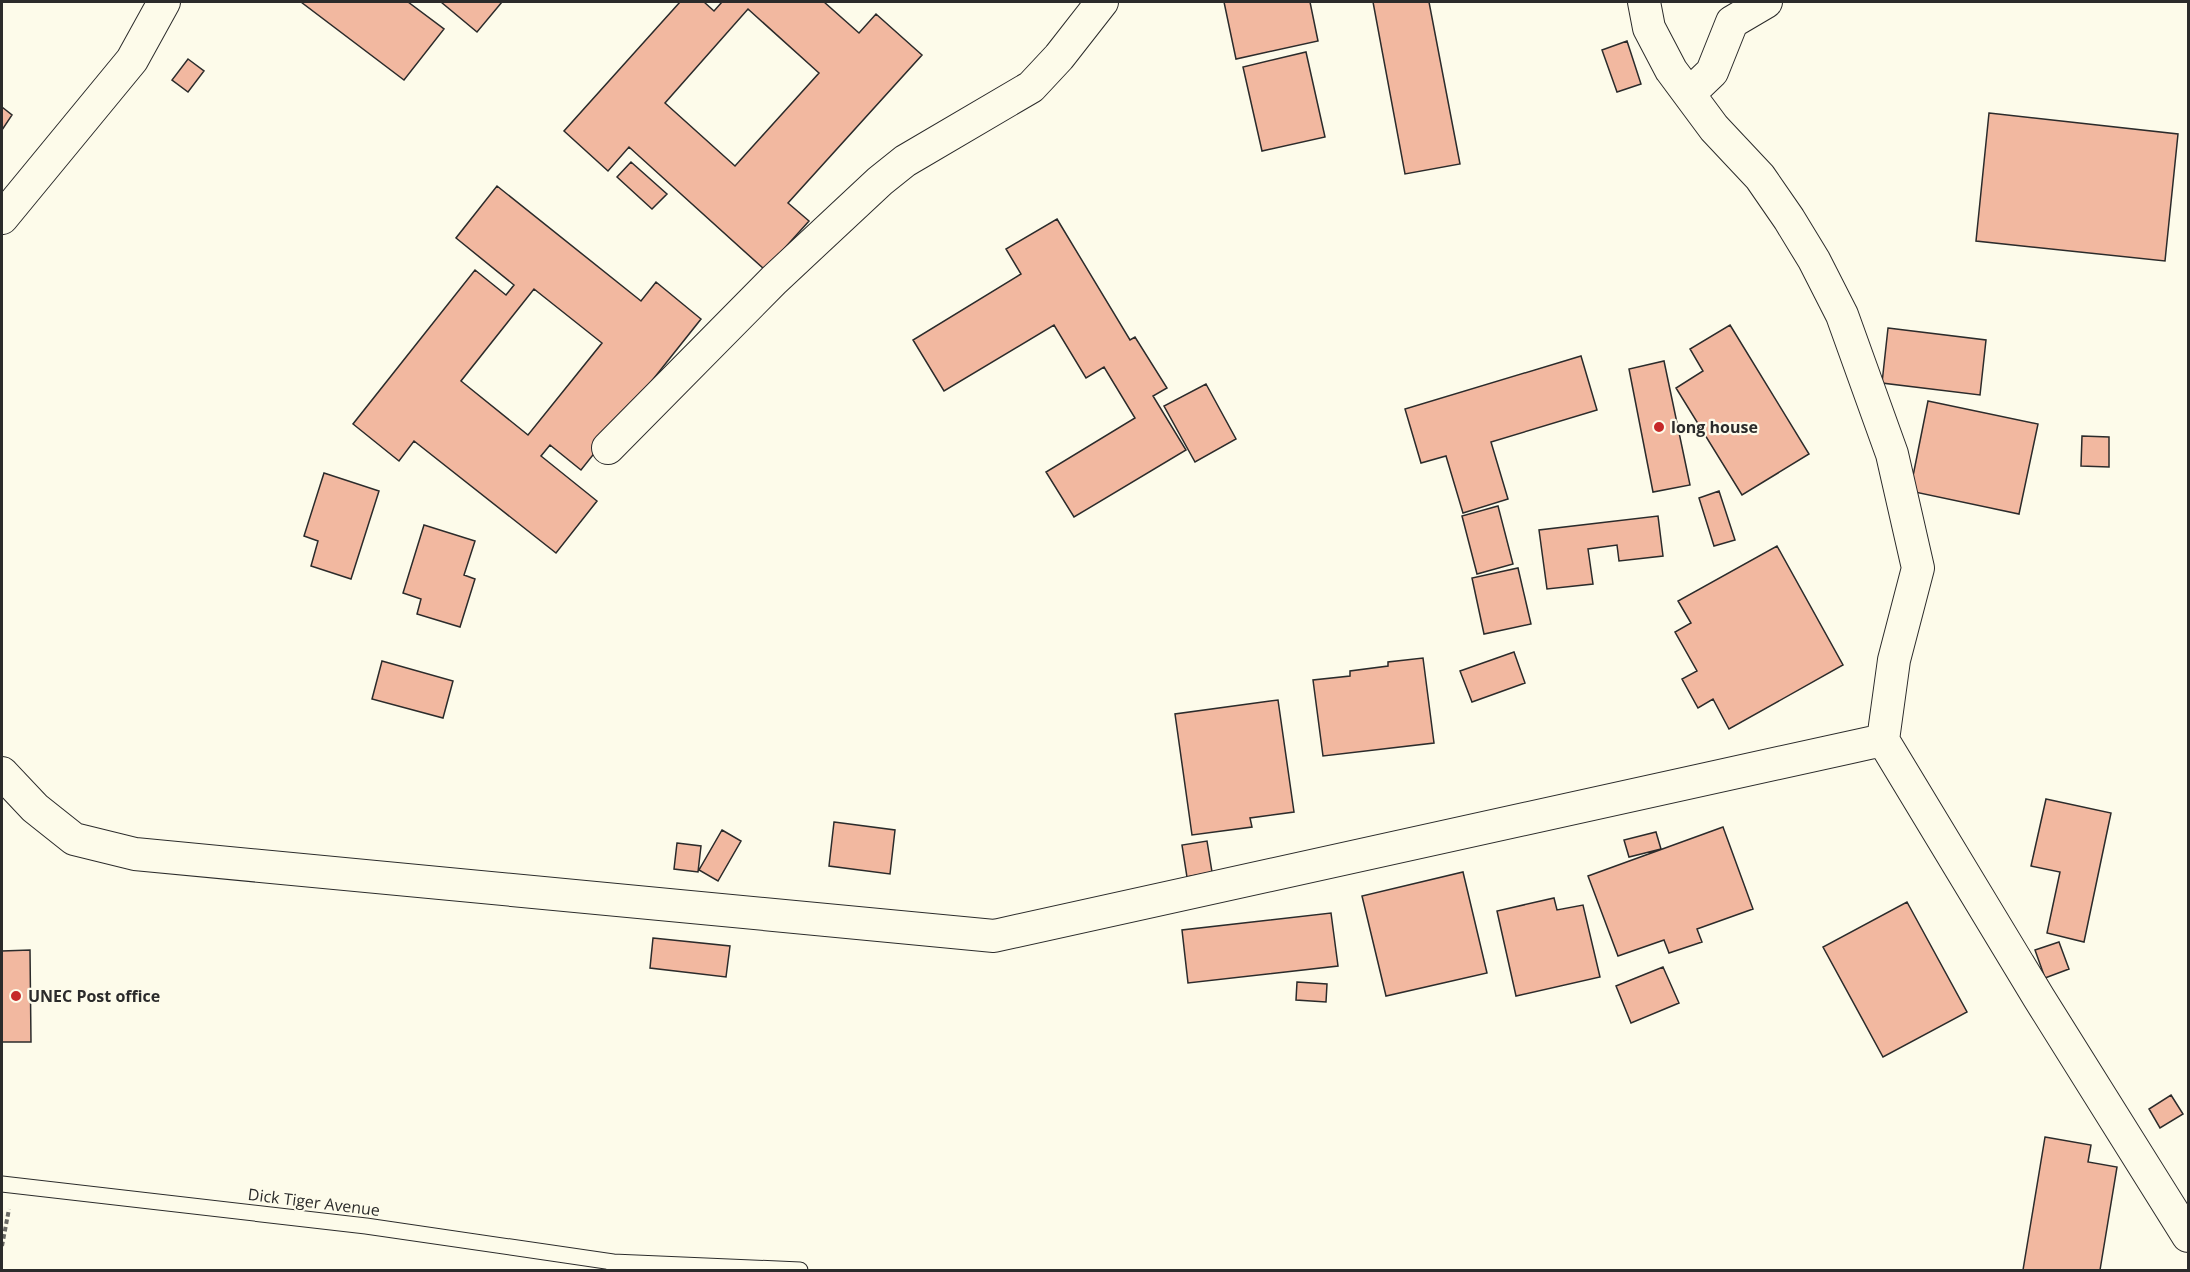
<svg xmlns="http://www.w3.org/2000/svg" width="2190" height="1272" viewBox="0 0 2190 1272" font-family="'Open Sans',sans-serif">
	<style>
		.building { fill: #f2b8a0; stroke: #2b2b2b; stroke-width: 1.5; fill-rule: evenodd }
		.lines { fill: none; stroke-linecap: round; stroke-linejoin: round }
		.lane-casing { stroke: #2b2b2b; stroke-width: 17 }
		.street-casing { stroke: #2b2b2b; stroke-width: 34 }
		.path { stroke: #6a6964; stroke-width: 4; stroke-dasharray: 4.5 3; stroke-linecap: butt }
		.lane { stroke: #fdfbea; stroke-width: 15 }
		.street { stroke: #fdfbea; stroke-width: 32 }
		.poi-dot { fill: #c62828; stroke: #fdfbea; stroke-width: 2 }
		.labels { text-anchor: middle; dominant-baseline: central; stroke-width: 4.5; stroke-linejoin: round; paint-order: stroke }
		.poi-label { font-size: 16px; font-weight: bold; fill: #2b2b2b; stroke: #fdfbea; text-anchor: start }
		.street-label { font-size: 16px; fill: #2b2b2b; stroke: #fdfbea }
	</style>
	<rect width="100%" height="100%" fill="#fdfbea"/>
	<path class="building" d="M 301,2 L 408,2 L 444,29 L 404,80 Z
		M 441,2 L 502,2 L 477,32 Z
		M 680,2 L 704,2 L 714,11 L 722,2 L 824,2 L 859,33 L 876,14 L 922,55 L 788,203 L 809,221 L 765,270 L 629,147 L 608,171 L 564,131 ZM 748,9 L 819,73 L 735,166 L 665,103 Z
		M 1224,2 L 1310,2 L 1318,41 L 1236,59 Z
		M 1373,2 L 1429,2 L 1460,164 L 1405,174 Z
		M 1627,41 L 1641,84 L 1617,92 L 1602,50 Z
		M 1306,52 L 1325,137 L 1262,151 L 1243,67 Z
		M 188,59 L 204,71 L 188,92 L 172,80 Z
		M 2,107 L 12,115 L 2,130 Z
		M 1989,113 L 2178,134 L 2165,261 L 1976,241 Z
		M 631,162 L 667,194 L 652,209 L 617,177 Z
		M 497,186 L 641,301 L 656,282 L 701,319 L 581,470 L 550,445 L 541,456 L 597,501 L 556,553 L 414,441 L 399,461 L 353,424 L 475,270 L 506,295 L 514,285 L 456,238 ZM 534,289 L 602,343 L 528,435 L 461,381 Z
		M 1057,219 L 1130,340 L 1135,337 L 1167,388 L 1153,396 L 1186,450 L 1074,517 L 1046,472 L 1135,418 L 1104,367 L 1086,378 L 1054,325 L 944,391 L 913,340 L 1021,274 L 1006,249 Z
		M 1730,325 L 1809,454 L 1742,495 L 1676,388 L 1703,371 L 1690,349 Z
		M 1888,328 L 1986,340 L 1980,395 L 1882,383 Z
		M 1581,356 L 1597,410 L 1491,442 L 1508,499 L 1463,513 L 1446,456 L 1421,463 L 1405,409 Z
		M 1664,361 L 1690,485 L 1653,492 L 1629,369 Z
		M 1206,384 L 1236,439 L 1195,462 L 1164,406 Z
		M 1928,401 L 2038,424 L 2019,514 L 1910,491 Z
		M 2082,436 L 2109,437 L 2109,467 L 2081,466 Z
		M 324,473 L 379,491 L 351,579 L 311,566 L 318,541 L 304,536 Z
		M 1719,491 L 1735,540 L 1714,546 L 1699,498 Z
		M 1498,506 L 1513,564 L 1477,574 L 1462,516 Z
		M 1658,516 L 1663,556 L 1619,561 L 1617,545 L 1588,549 L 1593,584 L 1547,589 L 1539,530 Z
		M 424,525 L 475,541 L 464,575 L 475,579 L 460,627 L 417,614 L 421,599 L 403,593 Z
		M 1777,546 L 1843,665 L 1729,729 L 1713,699 L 1698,708 L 1682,679 L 1697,671 L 1675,632 L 1691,623 L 1678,601 Z
		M 1518,568 L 1531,624 L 1484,634 L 1472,578 Z
		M 1514,652 L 1525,683 L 1472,702 L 1460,671 Z
		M 1423,658 L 1434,743 L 1323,756 L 1313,680 L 1350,676 L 1350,671 L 1388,666 L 1388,662 Z
		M 382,661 L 453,681 L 443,718 L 372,699 Z
		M 1278,700 L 1294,812 L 1250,818 L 1252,827 L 1192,835 L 1175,714 Z
		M 2046,799 L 2111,813 L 2084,942 L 2047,933 L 2060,872 L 2031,866 Z
		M 834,822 L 895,830 L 890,874 L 829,866 Z
		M 1723,827 L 1753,909 L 1697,929 L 1702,942 L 1669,953 L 1664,940 L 1618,956 L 1588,876 Z
		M 722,830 L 741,841 L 718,881 L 699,870 Z
		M 1656,832 L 1661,849 L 1629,857 L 1624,840 Z
		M 1207,841 L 1212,872 L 1187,877 L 1182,845 Z
		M 677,843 L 701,846 L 698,872 L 674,869 Z
		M 1463,872 L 1487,973 L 1386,996 L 1362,896 Z
		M 1554,898 L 1557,910 L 1583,905 L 1600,977 L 1516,996 L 1497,911 Z
		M 1907,902 L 1967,1012 L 1883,1057 L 1823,947 Z
		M 1331,913 L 1338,966 L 1188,983 L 1182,930 Z
		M 653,938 L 730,946 L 726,977 L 650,968 Z
		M 2059,942 L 2069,969 L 2045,978 L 2035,950 Z
		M 30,950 L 31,1042 L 2,1042 L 2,951 Z
		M 1663,967 L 1679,1003 L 1631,1023 L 1616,986 Z
		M 1297,982 L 1327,984 L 1326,1002 L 1296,1000 Z
		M 2171,1095 L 2183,1114 L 2160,1128 L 2149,1109 Z
		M 2045,1137 L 2091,1145 L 2088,1162 L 2117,1167 L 2100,1270 L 2023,1270 Z"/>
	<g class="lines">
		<g class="lane-casing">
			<path id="lane" d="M 2,1184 L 366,1226 L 613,1262 L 614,1270
				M 613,1262 L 800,1270"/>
		</g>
		<g class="street-casing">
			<path id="street" d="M 1644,2 L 1649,28 L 1671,70 L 1714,128 L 1760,177 L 1789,219 L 1814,260 L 1842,315 L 1892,454 L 1918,568 L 1894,660 L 1883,740 L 2039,998 L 2188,1236
				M 1689,94 L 1712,72 L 1732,22 L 1766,2
				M 2,218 L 132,60 L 164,2
				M 608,448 L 774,280 L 880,181 L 905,161 L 1031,87 L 1059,57 L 1102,2
				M 2,773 L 35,808 L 74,839 L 135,854 L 994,936 L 1883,740"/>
		</g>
		<path class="path" d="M 2,1246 L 9,1209"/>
		<use href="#lane" class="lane"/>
		<use href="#street" class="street"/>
	</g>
	<g class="poi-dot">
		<circle cx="1659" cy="427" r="6"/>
		<circle cx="16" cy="996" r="6"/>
	</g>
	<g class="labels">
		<g class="poi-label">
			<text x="1671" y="427">long house</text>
			<text x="28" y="996">UNEC Post office</text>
		</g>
		<g class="street-label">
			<text transform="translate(314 1202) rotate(7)">Dick Tiger Avenue</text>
		</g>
	</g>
	<rect width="2190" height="1272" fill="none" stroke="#2b2b2b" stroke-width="6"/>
</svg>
